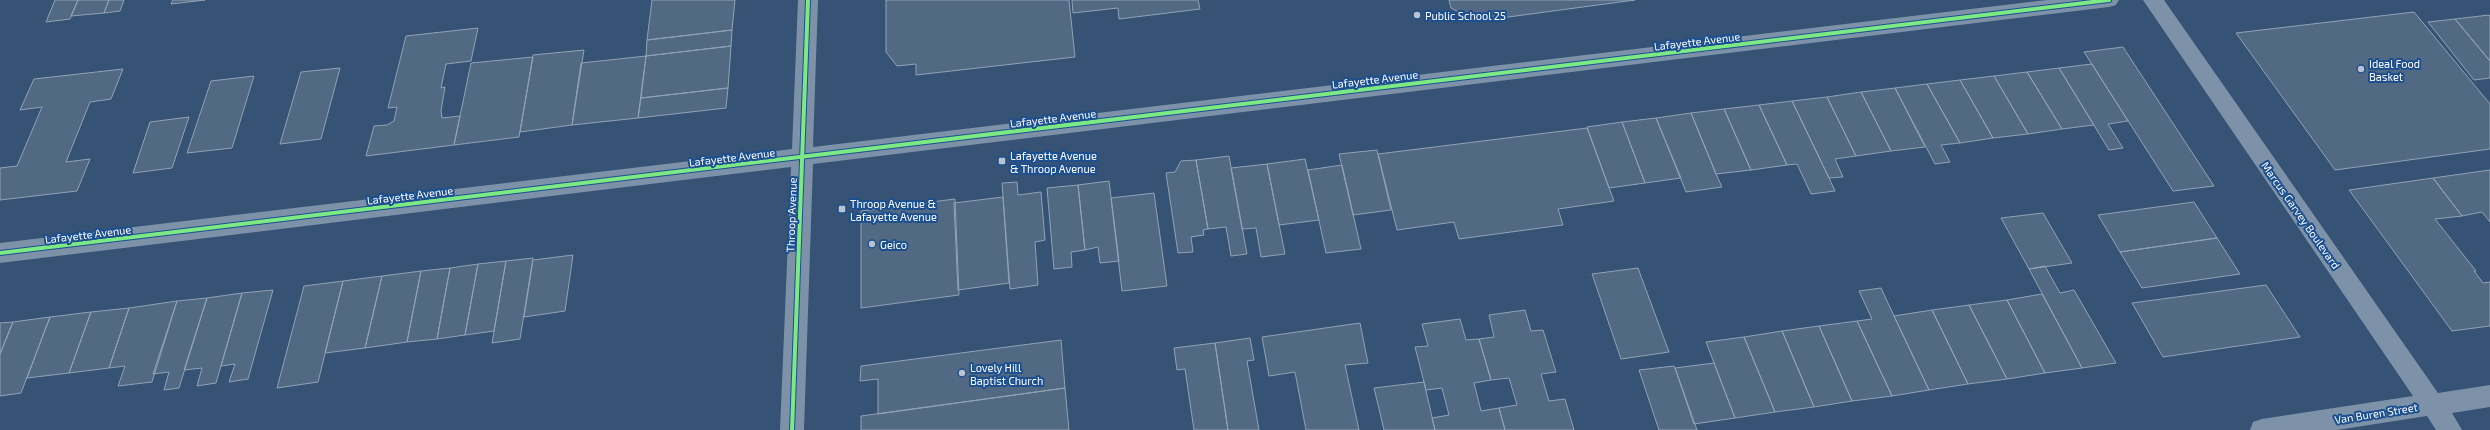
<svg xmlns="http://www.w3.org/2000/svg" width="2490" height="430" viewBox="0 0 2490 430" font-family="'Exo 2',sans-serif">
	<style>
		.building { fill: #526984; stroke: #92a2b6 }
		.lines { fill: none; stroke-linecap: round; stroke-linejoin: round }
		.minor { fill: #7d92a8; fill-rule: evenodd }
		.cycleway-casing { stroke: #1b4f8f; stroke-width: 6 }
		.cycleway { stroke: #7ce984; stroke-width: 4 }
		.poi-dot { fill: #b9c2ce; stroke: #1b4f8f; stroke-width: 1.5 }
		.labels { text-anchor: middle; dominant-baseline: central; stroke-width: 4; stroke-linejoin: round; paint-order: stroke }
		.poi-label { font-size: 11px; fill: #fff; stroke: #1b4f8f; text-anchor: start }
		.street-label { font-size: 11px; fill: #fff; stroke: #1b4f8f }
	</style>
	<rect width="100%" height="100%" fill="#365274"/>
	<path class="building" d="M 55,0 L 78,0 L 70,19 L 46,22 Z
		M 78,0 L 109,0 L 104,13 L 71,16 Z
		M 109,0 L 124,0 L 120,11 L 104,13 Z
		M 173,0 L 205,0 L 171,4 Z
		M 652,0 L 735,0 L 732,30 L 647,40 Z
		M 886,0 L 1069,0 L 1075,57 L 916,75 L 916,64 L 897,66 L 886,52 Z
		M 1072,0 L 1198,0 L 1200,9 L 1119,19 L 1118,8 L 1073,13 Z
		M 1449,0 L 1635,0 L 1486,20 L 1486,17 L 1472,19 L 1451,8 Z
		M 2414,12 L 2490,104 L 2490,149 L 2335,170 L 2236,33 Z
		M 2489,15 L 2490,16 L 2490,61 L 2455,19 Z
		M 2455,19 L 2490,61 L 2490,78 L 2474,80 L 2428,22 Z
		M 478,28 L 471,61 L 446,64 L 441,88 L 445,87 L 441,111 L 442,118 L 460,116 L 454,145 L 366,156 L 374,126 L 387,125 L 394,121 L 397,107 L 388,108 L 406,36 Z
		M 732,30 L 731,46 L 646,56 L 647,40 Z
		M 731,46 L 728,88 L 641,98 L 646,56 Z
		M 2123,47 L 2214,186 L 2173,191 L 2084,52 Z
		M 584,50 L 572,125 L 520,132 L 533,55 Z
		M 646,56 L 638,118 L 572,125 L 581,63 Z
		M 533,57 L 519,137 L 454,145 L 471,63 Z
		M 2092,64 L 2128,121 L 2108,124 L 2123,148 L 2109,150 L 2059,68 Z
		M 340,68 L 321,139 L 280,144 L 301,72 Z
		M 2059,68 L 2094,125 L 2062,129 L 2027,72 Z
		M 123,69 L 111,99 L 90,102 L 66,162 L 90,159 L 77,191 L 0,200 L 0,168 L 17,166 L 42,107 L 20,110 L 34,79 Z
		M 2027,72 L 2062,129 L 2028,134 L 1994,76 Z
		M 254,76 L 232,148 L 187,153 L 211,81 Z
		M 1994,76 L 2028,134 L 1993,138 L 1960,80 Z
		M 1960,80 L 1993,138 L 1960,143 L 1927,84 Z
		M 1927,84 L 1960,143 L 1941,145 L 1950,162 L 1935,164 L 1895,88 Z
		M 728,88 L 726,108 L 638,118 L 641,98 Z
		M 1895,88 L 1925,147 L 1891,151 L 1861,92 Z
		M 1861,92 L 1891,151 L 1856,156 L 1827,97 Z
		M 1827,97 L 1856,156 L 1835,159 L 1843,177 L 1829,178 L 1792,101 Z
		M 1792,101 L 1829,178 L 1835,191 L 1811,194 L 1797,164 L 1787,165 L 1759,105 Z
		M 1759,105 L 1787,165 L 1751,170 L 1724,109 Z
		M 1724,109 L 1751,170 L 1716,174 L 1691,113 Z
		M 1691,113 L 1716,174 L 1722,187 L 1686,192 L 1656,118 Z
		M 189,117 L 172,168 L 133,173 L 150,122 Z
		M 1656,118 L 1681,178 L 1645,183 L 1622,122 Z
		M 1622,122 L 1645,183 L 1609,188 L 1587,127 Z
		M 1587,128 L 1614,201 L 1558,209 L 1563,225 L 1459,239 L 1454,222 L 1397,230 L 1378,154 Z
		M 1377,150 L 1391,210 L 1353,215 L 1339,154 Z
		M 1229,156 L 1247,254 L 1231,256 L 1226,227 L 1208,229 L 1196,160 Z
		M 1305,159 L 1319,220 L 1279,225 L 1267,164 Z
		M 1196,160 L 1208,229 L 1203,230 L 1204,235 L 1191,237 L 1193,252 L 1178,253 L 1166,173 L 1175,172 L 1181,161 Z
		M 1267,164 L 1285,254 L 1261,257 L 1256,228 L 1242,229 L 1231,168 Z
		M 1342,165 L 1361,249 L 1326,253 L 1308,170 Z
		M 2490,170 L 2490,222 L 2482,212 L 2462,216 L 2433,178 Z
		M 2433,178 L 2462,216 L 2435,219 L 2476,271 L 2474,271 L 2483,283 L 2490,282 L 2490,326 L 2452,331 L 2349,190 Z
		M 1109,181 L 1119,261 L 1100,263 L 1098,247 L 1085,250 L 1078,185 Z
		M 1017,182 L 1018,195 L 1041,192 L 1045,240 L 1035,242 L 1038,285 L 1010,289 L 1002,183 Z
		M 1078,185 L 1085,250 L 1071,252 L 1072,267 L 1054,269 L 1047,188 Z
		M 1154,193 L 1167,286 L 1122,291 L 1111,198 Z
		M 1003,197 L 1009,283 L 958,290 L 954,203 Z
		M 955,199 L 959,295 L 861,308 L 861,211 Z
		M 2194,202 L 2217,238 L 2120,252 L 2098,215 Z
		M 2043,213 L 2072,263 L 2029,269 L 2001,218 Z
		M 2217,238 L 2240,274 L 2142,288 L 2120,252 Z
		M 573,255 L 565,311 L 524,317 L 533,260 Z
		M 533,258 L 520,339 L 492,343 L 506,261 Z
		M 506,261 L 494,331 L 465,335 L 478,264 Z
		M 478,264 L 465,335 L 437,339 L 450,268 Z
		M 2045,266 L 2060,293 L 2074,290 L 2116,363 L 2082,368 L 2029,269 Z
		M 450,268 L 437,339 L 407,342 L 421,271 Z
		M 1638,268 L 1669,352 L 1621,359 L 1592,274 Z
		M 421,271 L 407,342 L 365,348 L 382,276 Z
		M 382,276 L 365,348 L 325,353 L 343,281 Z
		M 343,281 L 318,382 L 277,388 L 304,286 Z
		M 2266,285 L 2300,337 L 2163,357 L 2132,303 Z
		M 1881,288 L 1894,316 L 1929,390 L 1892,396 L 1857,321 L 1872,319 L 1859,291 Z
		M 273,290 L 248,379 L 229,382 L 235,364 L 221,366 L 242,293 Z
		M 242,293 L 216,383 L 197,386 L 202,368 L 184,370 L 207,298 Z
		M 2042,294 L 2082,368 L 2045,373 L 2007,300 Z
		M 207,298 L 179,388 L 164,390 L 169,372 L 153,374 L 177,301 Z
		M 2007,300 L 2045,373 L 2007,379 L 1969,305 Z
		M 177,301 L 152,382 L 118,386 L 125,366 L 109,368 L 129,308 Z
		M 1969,305 L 2007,379 L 1968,384 L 1932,310 Z
		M 129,308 L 109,368 L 69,373 L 91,312 Z
		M 1525,310 L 1531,331 L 1543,330 L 1556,372 L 1541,374 L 1549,401 L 1565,399 L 1574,430 L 1505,430 L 1499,408 L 1517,405 L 1509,378 L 1491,380 L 1479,339 L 1494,337 L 1489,315 Z
		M 1932,310 L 1968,384 L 1929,390 L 1894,316 Z
		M 91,312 L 69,373 L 27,378 L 50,317 Z
		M 50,317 L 21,393 L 0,396 L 0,354 L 13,322 Z
		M 1460,319 L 1466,340 L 1479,339 L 1491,380 L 1474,383 L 1481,411 L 1499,408 L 1505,430 L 1435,430 L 1432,418 L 1449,415 L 1442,388 L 1426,390 L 1415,347 L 1428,346 L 1422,324 Z
		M 1857,321 L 1892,396 L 1852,401 L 1819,326 Z
		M 13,322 L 0,354 L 0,323 Z
		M 1360,323 L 1368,363 L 1345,365 L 1359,430 L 1306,430 L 1295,372 L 1269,376 L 1262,337 Z
		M 1819,326 L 1852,401 L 1814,407 L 1782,331 Z
		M 1782,331 L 1814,407 L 1775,412 L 1744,337 Z
		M 1744,337 L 1775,412 L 1735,418 L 1706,342 Z
		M 1250,338 L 1254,360 L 1247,361 L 1259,430 L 1228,430 L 1215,343 Z
		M 1061,340 L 1065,388 L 878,414 L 878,379 L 860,381 L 861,366 Z
		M 1215,343 L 1228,430 L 1194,430 L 1185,369 L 1177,370 L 1174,348 Z
		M 1714,363 L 1735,418 L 1694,424 L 1675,368 Z
		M 1674,366 L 1675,368 L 1697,430 L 1659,430 L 1639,370 Z
		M 1424,382 L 1435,430 L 1384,430 L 1374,388 Z
		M 1065,388 L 1069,430 L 861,430 L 861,416 Z"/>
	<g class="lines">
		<path class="minor" d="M 798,0 L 818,0 L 813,147 L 2047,0 L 2119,0 L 2116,5 L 2109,7 L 813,164 L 804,430 L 780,430 L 791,167 L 0,263 L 0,243 L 792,149 Z
			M 2143,0 L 2164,0 L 2438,393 L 2490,385 L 2490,407 L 2452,413 L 2462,430 L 2436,430 L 2427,416 L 2337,430 L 2250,430 L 2253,422 L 2262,419 L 2413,396 Z"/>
		<g class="cycleway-casing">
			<path id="cycleway" d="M 0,253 L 2109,0
				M 792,430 L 808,0"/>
		</g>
		<use href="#cycleway" class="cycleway"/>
	</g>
	<g class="poi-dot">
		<circle cx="1417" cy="15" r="4"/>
		<circle cx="2361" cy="69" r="4"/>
		<rect x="998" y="157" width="8" height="8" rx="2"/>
		<rect x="838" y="205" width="8" height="8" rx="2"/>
		<circle cx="872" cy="244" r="4"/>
		<circle cx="962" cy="373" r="4"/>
	</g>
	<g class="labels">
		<g class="poi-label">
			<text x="1425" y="15">Public School 25</text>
			<text x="2369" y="63">Ideal Food<tspan x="2369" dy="13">Basket</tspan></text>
			<text x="1010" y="155">Lafayette Avenue<tspan x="1010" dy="13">&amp; Throop Avenue</tspan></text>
			<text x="850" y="203">Throop Avenue &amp;<tspan x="850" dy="13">Lafayette Avenue</tspan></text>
			<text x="880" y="244">Geico</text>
			<text x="970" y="367">Lovely Hill<tspan x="970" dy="13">Baptist Church</tspan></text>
		</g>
		<g class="street-label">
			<text transform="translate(1697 41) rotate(-7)">Lafayette Avenue</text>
			<text transform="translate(1375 79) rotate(-7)">Lafayette Avenue</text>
			<text transform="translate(1053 118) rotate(-7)">Lafayette Avenue</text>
			<text transform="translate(732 157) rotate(-7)">Lafayette Avenue</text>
			<text transform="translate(410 195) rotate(-7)">Lafayette Avenue</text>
			<text transform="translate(791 215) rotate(-88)">Throop Avenue</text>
			<text transform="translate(2301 215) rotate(55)">Marcus Garvey Boulevard</text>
			<text transform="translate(88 234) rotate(-7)">Lafayette Avenue</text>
			<text transform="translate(2376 413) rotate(-9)">Van Buren Street</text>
		</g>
	</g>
</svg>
